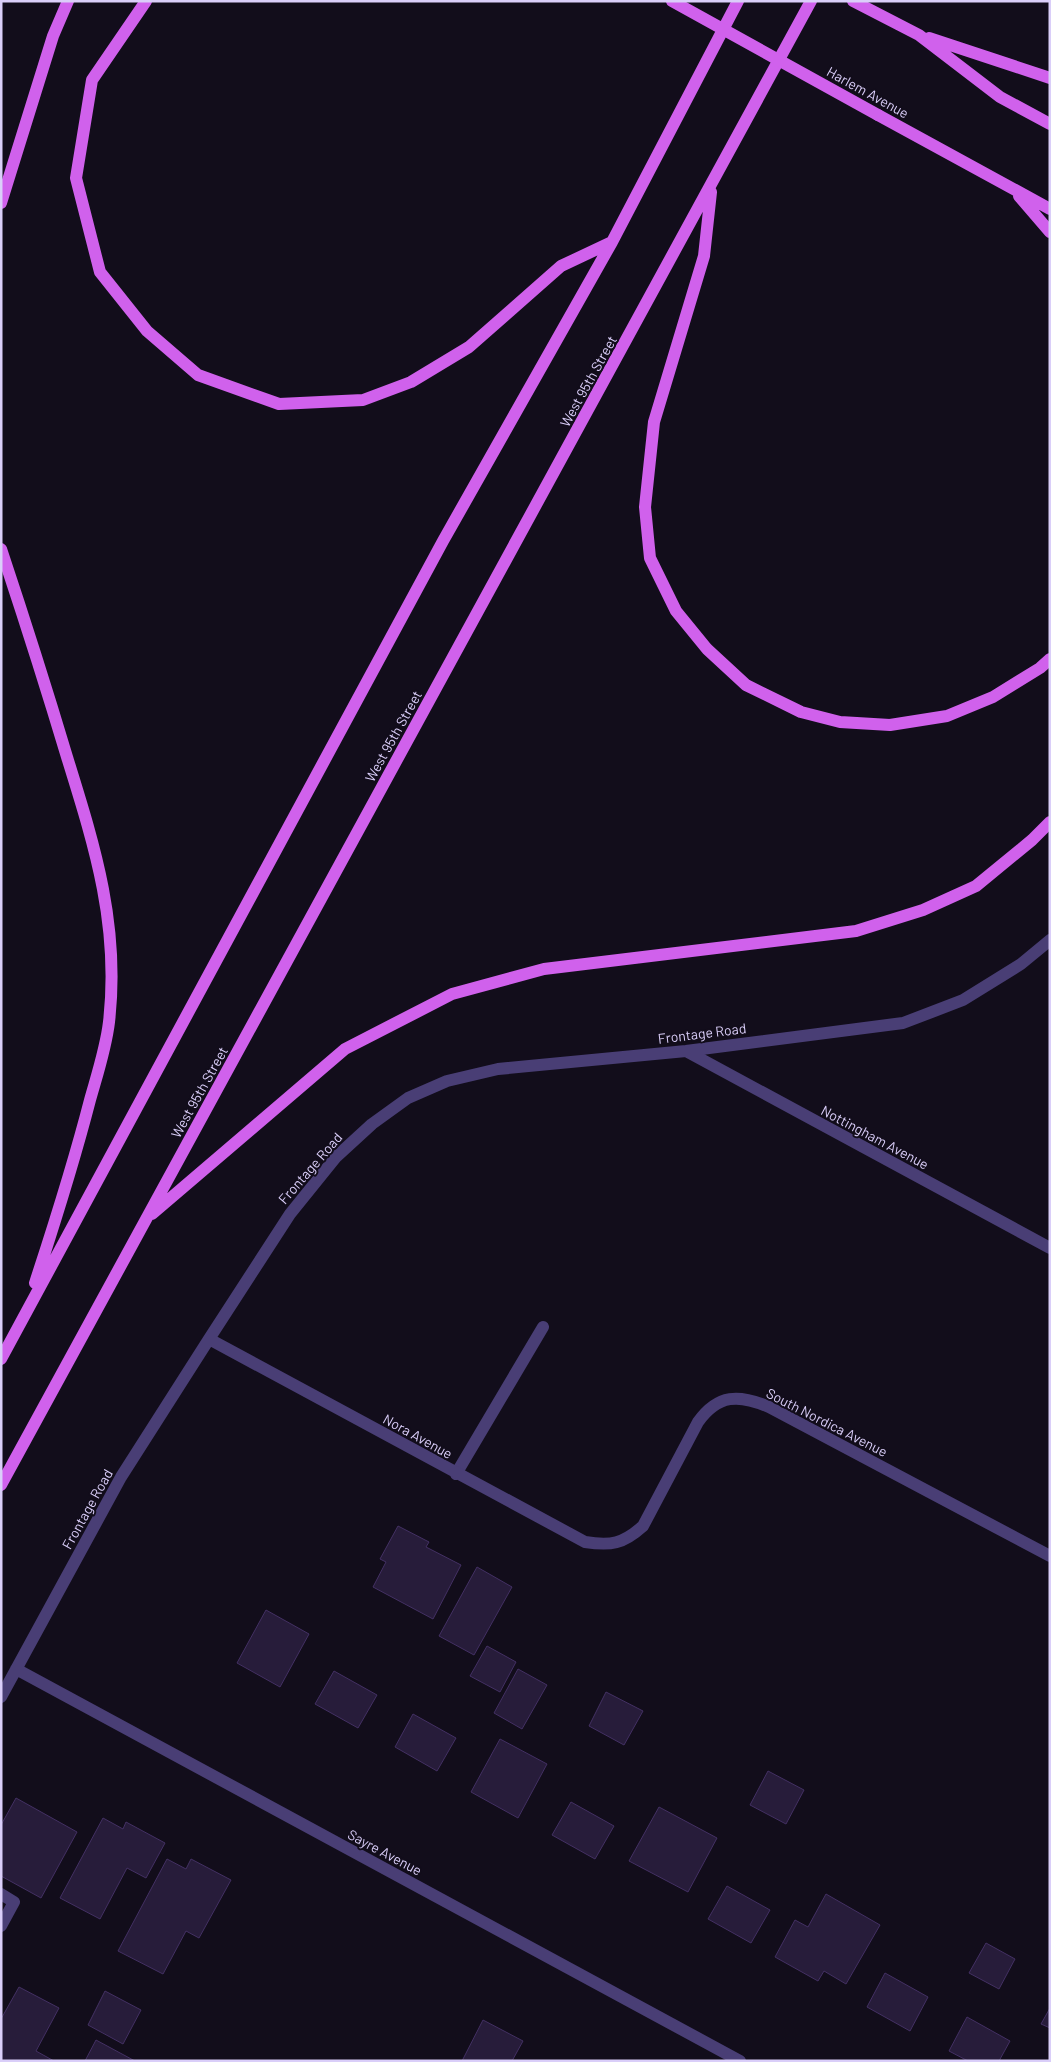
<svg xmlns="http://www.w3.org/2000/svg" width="1051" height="2062" viewBox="0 0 1051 2062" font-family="Barlow,sans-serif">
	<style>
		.building { fill: #271c3a; stroke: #433063 }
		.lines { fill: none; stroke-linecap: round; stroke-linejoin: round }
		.service { stroke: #493e75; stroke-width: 12 }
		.minor { stroke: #493e75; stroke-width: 12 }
		.primary { stroke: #d061ec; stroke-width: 12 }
		.primary-bridge { stroke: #d061ec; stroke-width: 12 }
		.labels { text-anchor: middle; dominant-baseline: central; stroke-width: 4; stroke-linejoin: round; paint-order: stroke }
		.street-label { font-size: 14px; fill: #dacef9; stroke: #120d1b }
	</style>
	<rect width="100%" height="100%" fill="#120d1b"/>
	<path class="building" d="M 398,1526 L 429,1542 L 426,1547 L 461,1565 L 433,1619 L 373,1587 L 386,1562 L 380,1559 Z
		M 477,1567 L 512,1587 L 474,1655 L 439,1636 Z
		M 266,1610 L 309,1634 L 280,1687 L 237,1663 Z
		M 487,1646 L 516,1662 L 500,1692 L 470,1676 Z
		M 518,1669 L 547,1685 L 522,1729 L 494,1713 Z
		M 334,1671 L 377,1695 L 358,1728 L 315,1704 Z
		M 606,1692 L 643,1711 L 624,1745 L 589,1726 Z
		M 413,1714 L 456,1738 L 437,1771 L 395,1747 Z
		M 500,1739 L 547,1764 L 518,1818 L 471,1792 Z
		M 768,1771 L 804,1790 L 786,1824 L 750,1805 Z
		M 16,1798 L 77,1832 L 41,1898 L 1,1876 L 1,1825 Z
		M 571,1802 L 614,1826 L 595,1859 L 552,1835 Z
		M 659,1807 L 717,1838 L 688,1892 L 629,1861 Z
		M 103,1818 L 123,1829 L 126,1822 L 165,1843 L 146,1878 L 127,1868 L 100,1919 L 60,1898 Z
		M 167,1859 L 186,1869 L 191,1859 L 231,1880 L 199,1938 L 186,1931 L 163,1974 L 118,1951 Z
		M 727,1886 L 770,1910 L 751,1943 L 708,1919 Z
		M 826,1894 L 880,1925 L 846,1984 L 824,1971 L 818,1981 L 775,1957 L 795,1920 L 808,1927 Z
		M 986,1943 L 1015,1959 L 999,1989 L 969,1973 Z
		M 885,1973 L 928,1997 L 910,2031 L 867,2007 Z
		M 19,1987 L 59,2008 L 36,2051 L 54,2061 L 1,2061 L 1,2019 Z
		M 105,1991 L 141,2010 L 123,2044 L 88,2025 Z
		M 1050,2008 L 1050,2028 L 1041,2024 Z
		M 967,2017 L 1010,2041 L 999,2061 L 968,2061 L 949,2051 Z
		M 483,2020 L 523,2041 L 512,2061 L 462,2061 Z
		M 96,2040 L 135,2061 L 85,2061 Z"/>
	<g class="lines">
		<path class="service" d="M 456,1474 L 543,1327
			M 1,1894 L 14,1902 L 1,1926"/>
		<path class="minor" d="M 686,1051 L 1050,1248
			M 209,1339 L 585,1542 C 611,1546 623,1544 643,1526 L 698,1422 C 718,1394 739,1394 769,1407 L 1050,1556
			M 16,1669 L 740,2061
			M 1,1697 L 121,1477 L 209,1339 L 290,1214 L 336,1157 L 372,1124 L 408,1098 L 447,1081 L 498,1069 L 686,1051 L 903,1023 L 963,1000 L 1021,964 L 1050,940"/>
		<path class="primary" d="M 146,1 L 92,80 L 76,178 L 100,272 L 147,331 L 198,375 L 279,404 L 363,400 L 411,382 L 469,347 L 561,266 L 612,242
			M 853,1 L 919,35 L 1000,97 L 1050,124
			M 929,38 L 1050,78
			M 878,115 L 1050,209
			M 711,192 L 704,256 L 654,422 L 645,507 L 650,558 L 676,611 L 707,649 L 746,685 L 801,712 L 840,722 L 890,725 L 947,716 L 993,697 L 1040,668 L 1050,659
			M 1019,196 L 1050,232
			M 1,203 L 53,36 L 68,1
			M 1,549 C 24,618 46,687 67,757 C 95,847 120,926 109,1022 C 106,1048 97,1075 90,1100 C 74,1162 55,1222 35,1283
			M 152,1214 L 345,1049 L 452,994 L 544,969 L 856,931 L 923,910 L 976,886 L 1032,840 L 1050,822
			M 1,1359 L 443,541 L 612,242 L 738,1
			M 1,1485 L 811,1"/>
		<path class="primary-bridge" d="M 672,1 L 878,115"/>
	</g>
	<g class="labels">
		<g class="street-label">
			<text transform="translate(868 92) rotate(29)">Harlem Avenue</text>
			<text transform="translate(588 381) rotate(-61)">West 95th Street</text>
			<text transform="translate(393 736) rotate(-61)">West 95th Street</text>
			<text transform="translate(702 1033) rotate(-7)">Frontage Road</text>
			<text transform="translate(199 1092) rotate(-61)">West 95th Street</text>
			<text transform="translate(875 1137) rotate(28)">Nottingham Avenue</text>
			<text transform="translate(310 1168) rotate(-49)">Frontage Road</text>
			<text transform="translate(827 1422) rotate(27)">South Nordica Avenue</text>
			<text transform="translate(418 1436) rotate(29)">Nora Avenue</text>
			<text transform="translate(87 1509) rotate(-61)">Frontage Road</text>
			<text transform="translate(385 1852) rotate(28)">Sayre Avenue</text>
		</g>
	</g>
	<rect width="1051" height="2062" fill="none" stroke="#dacef9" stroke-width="5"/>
</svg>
